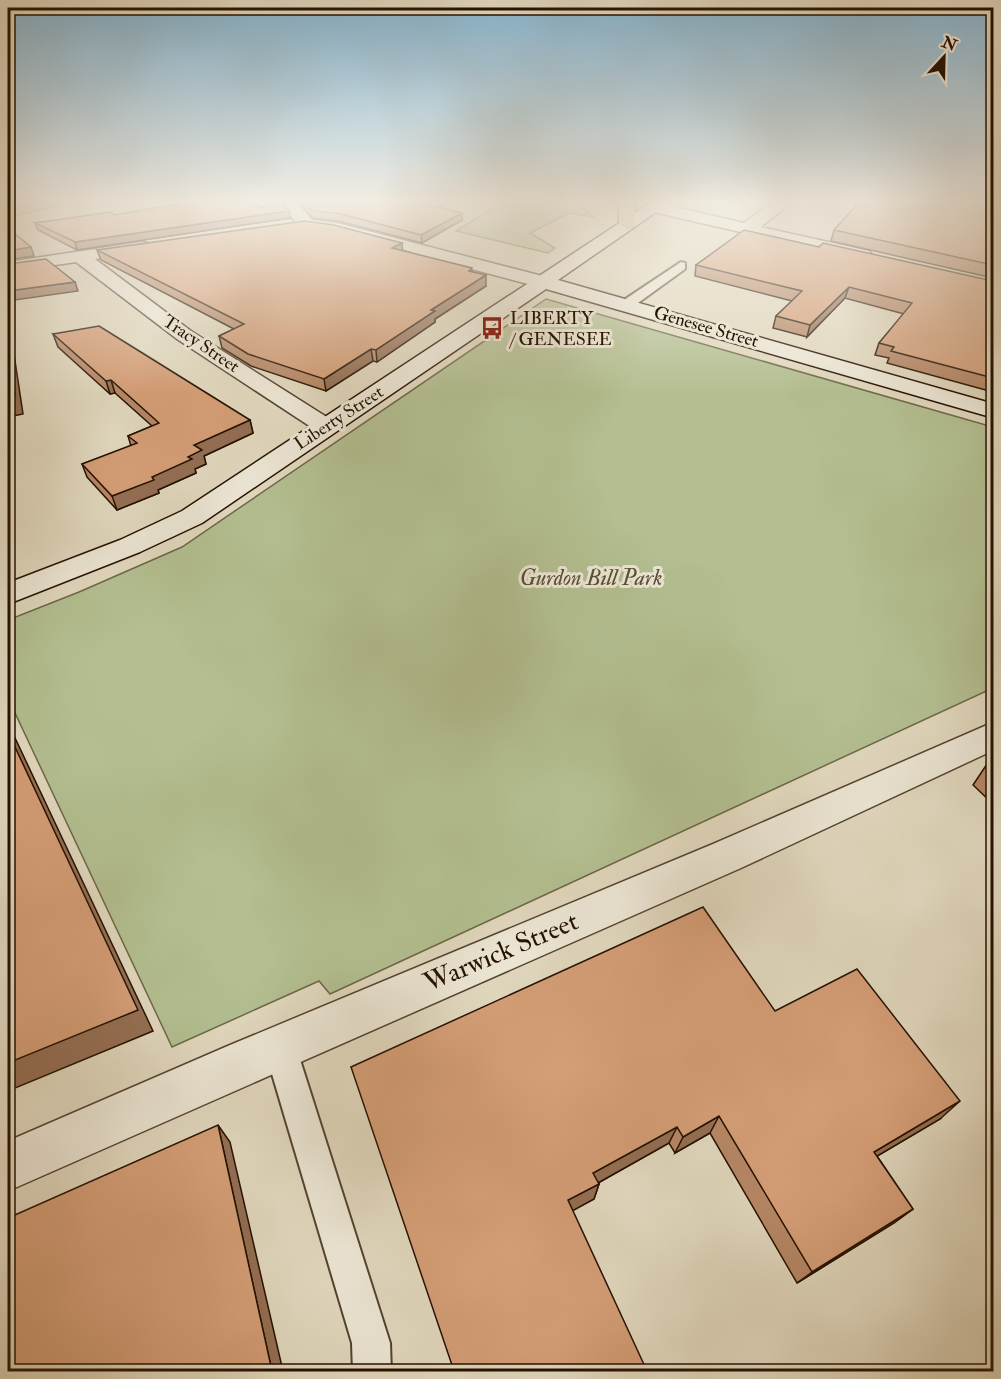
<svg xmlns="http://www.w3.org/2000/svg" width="1001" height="1379" viewBox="0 0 1001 1379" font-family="'IM FELL Double Pica',serif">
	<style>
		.green { fill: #b3bf91; stroke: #6c6848; stroke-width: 1.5 }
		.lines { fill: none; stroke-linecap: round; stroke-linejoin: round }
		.lane-casing { stroke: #534330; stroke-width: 4 }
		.street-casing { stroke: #534330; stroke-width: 3 }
		.secondary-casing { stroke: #241100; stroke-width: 3 }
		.highway-casing { stroke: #241100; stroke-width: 3 }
		.lane { fill: #ece6d5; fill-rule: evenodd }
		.street { fill: #ece6d5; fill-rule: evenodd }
		.secondary { fill: #ece6d5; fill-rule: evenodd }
		.highway { fill: #e0bc7f; fill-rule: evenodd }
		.rail-casing { stroke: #241100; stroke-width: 9 }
		.rail { stroke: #ece6d5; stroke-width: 7; stroke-dasharray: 20; stroke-linecap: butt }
		.wall { fill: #b68765; stroke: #241100; stroke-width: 1.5 }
		.shaded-wall { fill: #946e53; stroke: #241100; stroke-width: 1.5 }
		.building { fill: #d49d76; stroke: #241100; stroke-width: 1.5 }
		.labels { text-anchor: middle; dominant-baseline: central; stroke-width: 6; stroke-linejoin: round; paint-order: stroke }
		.far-poi-label { font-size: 18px; fill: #241100; stroke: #ece6d5; text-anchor: start }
		.far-street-label { font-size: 18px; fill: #241100; stroke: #ece6d5 }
		.park-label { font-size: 22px; font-style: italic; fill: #564e33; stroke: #ece6d5 }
		.near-street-label { font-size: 27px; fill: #241100; stroke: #ece6d5 }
	</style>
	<rect width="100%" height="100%" fill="#e1d8be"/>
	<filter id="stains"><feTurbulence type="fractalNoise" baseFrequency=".00333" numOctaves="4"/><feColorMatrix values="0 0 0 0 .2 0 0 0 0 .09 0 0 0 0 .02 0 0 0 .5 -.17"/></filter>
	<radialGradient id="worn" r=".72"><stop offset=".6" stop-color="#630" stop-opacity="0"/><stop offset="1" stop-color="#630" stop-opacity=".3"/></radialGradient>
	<path class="green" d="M 8,201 L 74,201 L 11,217 L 8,217 Z
		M 457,201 L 573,201 L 594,217 L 569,213 L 530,233 L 555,248 L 548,253 L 456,231 L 492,209 Z
		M 546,299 L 993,427 L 993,688 L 330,994 L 319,981 L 172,1047 L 8,698 L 8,620 L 79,592 L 182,547 Z"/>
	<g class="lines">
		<g class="lane-casing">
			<path id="lane" d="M 681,262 L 685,263 L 685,269 L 631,308 L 621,308 L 621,302 Z
				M 280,1031 L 291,1036 L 296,1047 L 390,1343 L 391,1372 L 353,1372 L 352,1343 L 264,1047 L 269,1036 Z"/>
		</g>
		<g class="street-casing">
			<path id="street" d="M 278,201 L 295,201 L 312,220 L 337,223 L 550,278 L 552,282 L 543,288 L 336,233 L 301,228 Z
				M 774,201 L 793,201 L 761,227 L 869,251 L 872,255 L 863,260 L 653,212 L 645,207 L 653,202 L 744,223 Z
				M 142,242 L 148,243 L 151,247 L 148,251 L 95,259 L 191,331 L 333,421 L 337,426 L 333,431 L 317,431 L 177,339 L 76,262 L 8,272 L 8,262 Z
				M 994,722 L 994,750 L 741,868 L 8,1191 L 8,1141 L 230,1045 L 713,844 Z"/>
		</g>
		<g class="secondary-casing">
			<path id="secondary" d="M 653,201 L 672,201 L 558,280 L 994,404 L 994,418 L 546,289 L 202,523 L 140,552 L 8,604 L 8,583 L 120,540 L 182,511 Z"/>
		</g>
		<g class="highway-casing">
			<path id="highway" d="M 618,201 L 634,201 L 635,224 L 633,228 L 627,229 L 619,224 Z"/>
		</g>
		<use href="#lane" class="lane"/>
		<use href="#street" class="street"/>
		<use href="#secondary" class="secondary"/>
		<use href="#highway" class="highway"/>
		<g class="rail-casing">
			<path id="rail" d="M 989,1372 L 994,1369"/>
		</g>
		<use href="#rail" class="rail"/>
	</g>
	<path class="wall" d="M 298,201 L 416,201 L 462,220 L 422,243 L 338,221 L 313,218 Z
		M 993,201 L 993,278 L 831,241 L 834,230 L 898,204 Z
		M 260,208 L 290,218 L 77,250 L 38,230 L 35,223 L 114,215 Z
		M 97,250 L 402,250 L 472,271 L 486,286 L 435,319 L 435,322 L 377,362 L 373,361 L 326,391 L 251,366 L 222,348 L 219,336 L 234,329 L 101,260 Z
		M 696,265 L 993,281 L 993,392 L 887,363 L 889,358 L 875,355 L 879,343 L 904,314 L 845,298 L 807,337 L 773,328 L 776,316 L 792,301 L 695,276 Z
		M 53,334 L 250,420 L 253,433 L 204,456 L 206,464 L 195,469 L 196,473 L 158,490 L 159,493 L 117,510 L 87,477 L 82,464 L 131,446 L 128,436 L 152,426 L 115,393 L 110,394 L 58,347 Z
		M 993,759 L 993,804 L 973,785 L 989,761 Z
		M 351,1067 L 940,1119 L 877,1156 L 913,1209 L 894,1223 L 797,1283 L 710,1133 L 675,1153 L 669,1143 L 598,1183 L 599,1184 L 594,1199 L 573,1210 Z"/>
	<path class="shaded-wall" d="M 289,211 L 290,218 L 77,250 L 75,242 Z
		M 462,213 L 462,220 L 422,243 L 421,235 Z
		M 402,243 L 403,253 L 392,248 Z
		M 31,247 L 34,256 L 8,260 L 8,251 Z
		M 486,275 L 486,286 L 435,319 L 435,322 L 377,362 L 376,350 L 431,310 Z
		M 75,282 L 78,291 L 8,301 L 8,291 Z
		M 849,287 L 845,298 L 807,337 L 810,325 Z
		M 8,338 L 14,354 L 23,414 L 8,417 Z
		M 371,349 L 373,361 L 326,391 L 324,379 Z
		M 111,380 L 115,393 L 110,394 L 106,381 Z
		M 250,420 L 253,433 L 204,456 L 206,464 L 195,469 L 196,473 L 158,490 L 159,493 L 117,510 L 112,496 L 152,477 L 188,457 L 194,445 Z
		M 8,723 L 153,1031 L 8,1091 Z
		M 960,1101 L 940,1119 L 857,1168 L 874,1152 Z
		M 719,1116 L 710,1133 L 675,1153 L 683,1137 Z
		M 218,1125 L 230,1142 L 283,1371 L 272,1371 Z
		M 677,1127 L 669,1143 L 589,1188 L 593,1173 Z
		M 599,1184 L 594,1199 L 565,1215 L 568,1200 Z
		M 913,1209 L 894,1223 L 797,1283 L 812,1272 Z"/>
	<path class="building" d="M 198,201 L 255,201 L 260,208 L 280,201 L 289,211 L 75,242 L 35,223 L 111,212 L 114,215 Z
		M 304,201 L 416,201 L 462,213 L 421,235 L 337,213 L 312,211 Z
		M 860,201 L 884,201 L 898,204 L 901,201 L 993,201 L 993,265 L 834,230 Z
		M 305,221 L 334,225 L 402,243 L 392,248 L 472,268 L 469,271 L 486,275 L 431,310 L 435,311 L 376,350 L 371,349 L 324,379 L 248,354 L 219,336 L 244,324 L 97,250 Z
		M 8,228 L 31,247 L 8,251 Z
		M 744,230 L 819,247 L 823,243 L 993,281 L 993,378 L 891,351 L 894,347 L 879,343 L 912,303 L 849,287 L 810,325 L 776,316 L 802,291 L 696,265 Z
		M 46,259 L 75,282 L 8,291 L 8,264 Z
		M 99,326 L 250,420 L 194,445 L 202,450 L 188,457 L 192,459 L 152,477 L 154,480 L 112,496 L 82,464 L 137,443 L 128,436 L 159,423 L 111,380 L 106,381 L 53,334 Z
		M 8,341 L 15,395 L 8,397 Z
		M 8,732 L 138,1010 L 8,1063 Z
		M 703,907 L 775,1011 L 857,969 L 960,1101 L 874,1152 L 913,1209 L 812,1272 L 719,1116 L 683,1137 L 677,1127 L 593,1173 L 599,1184 L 568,1200 L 647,1371 L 454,1371 L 351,1067 Z
		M 218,1125 L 272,1371 L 8,1371 L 8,1218 Z"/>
	<linearGradient id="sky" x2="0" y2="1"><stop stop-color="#86b6d2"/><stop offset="0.51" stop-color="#f2ede2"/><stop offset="1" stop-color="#f2ede2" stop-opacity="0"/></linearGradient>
	<rect width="1001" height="394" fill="url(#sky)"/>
	<defs>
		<g id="bus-bare" transform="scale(1.8)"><path d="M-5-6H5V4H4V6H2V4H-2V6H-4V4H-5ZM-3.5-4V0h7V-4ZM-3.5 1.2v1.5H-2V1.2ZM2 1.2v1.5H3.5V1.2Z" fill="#8f2418" stroke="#ece6d5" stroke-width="2.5" paint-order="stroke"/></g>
	</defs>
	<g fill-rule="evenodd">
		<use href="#bus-bare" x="492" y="328"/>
	</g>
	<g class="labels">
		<g class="far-poi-label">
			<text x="510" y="318">LIBERTY<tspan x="510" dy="21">/ GENESEE</tspan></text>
		</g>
		<g class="far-street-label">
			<text transform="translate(706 327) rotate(16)">Genesee Street</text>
			<text transform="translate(201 344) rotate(34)">Tracy Street</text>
			<text transform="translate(339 418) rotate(-33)">Liberty Street</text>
		</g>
		<g class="park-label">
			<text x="591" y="578">Gurdon Bill Park</text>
		</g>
		<g class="near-street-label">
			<text transform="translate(501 952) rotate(-23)">Warwick Street</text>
		</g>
	</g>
	<rect width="1001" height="1379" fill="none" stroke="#e1d8be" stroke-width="30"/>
	<rect x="9" y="9" width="983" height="1361" fill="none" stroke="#241100" stroke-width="3"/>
	<rect x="15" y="15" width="971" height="1349" fill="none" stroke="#241100" stroke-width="1.5"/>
	<g transform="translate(944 57) rotate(22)" stroke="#ece6d5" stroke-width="4.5" paint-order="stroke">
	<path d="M0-4.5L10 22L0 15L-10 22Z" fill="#241100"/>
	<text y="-9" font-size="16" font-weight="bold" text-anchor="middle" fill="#241100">N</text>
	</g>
	<rect width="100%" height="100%" filter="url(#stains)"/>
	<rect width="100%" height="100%" fill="url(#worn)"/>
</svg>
